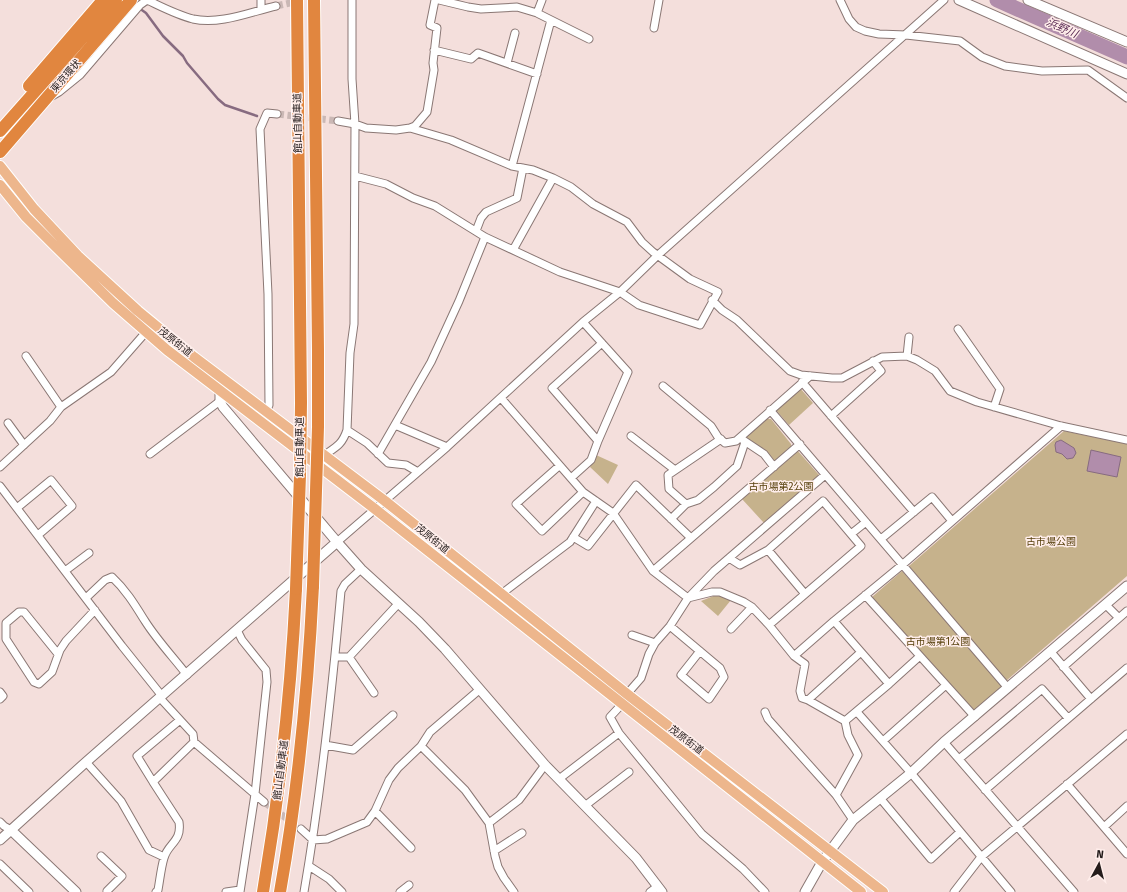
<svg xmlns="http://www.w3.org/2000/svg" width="1127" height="892" viewBox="0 0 1127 892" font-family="'Fira Sans','Noto Sans JP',sans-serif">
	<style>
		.green { fill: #c6b28c }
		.water { fill: #b18dab; stroke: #876b80 }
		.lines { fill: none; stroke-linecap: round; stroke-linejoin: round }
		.stream { stroke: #876b80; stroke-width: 2.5 }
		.river { stroke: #b18dab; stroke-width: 15 }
		.street-tunnel { stroke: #cab8b5; stroke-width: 7; stroke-dasharray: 7 3.5; stroke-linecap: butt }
		.street-casing { stroke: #8a7774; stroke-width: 9 }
		.secondary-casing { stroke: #8a7774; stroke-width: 11 }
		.primary-casing { stroke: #fff; stroke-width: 12 }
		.highway-casing { stroke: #fff; stroke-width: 14 }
		.street { stroke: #fff; stroke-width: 7 }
		.secondary { stroke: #fff; stroke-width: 9 }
		.primary { stroke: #edb68c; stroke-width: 10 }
		.highway { stroke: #e1863f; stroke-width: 12 }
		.highway-bridge-casing { stroke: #fff; stroke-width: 14; stroke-linecap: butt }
		.highway-bridge { stroke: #e1863f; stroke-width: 12 }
		.labels { text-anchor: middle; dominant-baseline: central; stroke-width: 3; stroke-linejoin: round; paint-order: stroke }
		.street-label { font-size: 10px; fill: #241c1b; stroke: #ffeeeb }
		.park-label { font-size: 10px; fill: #563f0a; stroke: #ffeeeb }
		.water-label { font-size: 11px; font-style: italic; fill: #5b2c55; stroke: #ffeeeb }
	</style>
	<rect width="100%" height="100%" fill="#f4dfdc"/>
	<path class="green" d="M 800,388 L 813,403 L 789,425 L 776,410 Z
		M 766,419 L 771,419 L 791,444 L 791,448 L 775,461 L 764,449 L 747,441 L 746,437 Z
		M 1064,431 L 1127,444 L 1127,576 L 1006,681 L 909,566 Z
		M 797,450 L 819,475 L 764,523 L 742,499 Z
		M 596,455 L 618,465 L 608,484 L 590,467 Z
		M 902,571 L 1003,686 L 973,712 L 872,597 Z
		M 716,595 L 722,596 L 731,600 L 718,616 L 701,601 Z"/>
	<path class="water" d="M 1061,440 L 1074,448 L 1076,453 L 1073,458 L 1067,459 L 1062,454 L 1056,452 L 1055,445 L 1056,442 Z
		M 1091,450 L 1121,457 L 1117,477 L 1087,471 Z"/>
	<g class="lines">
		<path class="stream" d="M 132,3 L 146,13 L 163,36 L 183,56 L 187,63 L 218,99 L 225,105 L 257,116"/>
		<path class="river" d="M 997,0 L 1127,57"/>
		<path class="street-tunnel" d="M 276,6 L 304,0
			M 277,114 L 338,121
			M 264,802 L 293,823"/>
		<g class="street-casing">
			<path id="street" d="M 147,0 C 162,7 177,15 193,19 C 220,25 250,12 276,6
				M 261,0 L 261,9
				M 439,0 L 468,7 L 481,9 L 517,7 L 537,13 L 589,39
				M 840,0 L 849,19 L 856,27 L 865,31 L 879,34 L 906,35 L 960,41 L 982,57 L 1005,66 L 1042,71 L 1088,70 L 1127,98
				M 537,13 L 542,0
				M 654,28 L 659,0
				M 434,50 L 471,59 L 478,53 L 537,74
				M 507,63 L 515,33
				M 52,96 L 59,92 L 80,75 L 140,5 L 147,0
				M 338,121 L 355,124 L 366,128 L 396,130 L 410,128 L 451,140 L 512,166 L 533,170 L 553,178 L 571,187 L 593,204 L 627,222 L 642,242 L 653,252 L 690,279 L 718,292 L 700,325 L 639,305 L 620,292 L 560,272 L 485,237 L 435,206 L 413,198 L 386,184 L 355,176
				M 410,128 L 415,126 L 427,112 L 434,70 L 433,63 L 437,28 L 430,25 L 435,0
				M 512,166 L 551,20
				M 476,231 L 481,218 L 486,212 L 517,198 L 523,168
				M 513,250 L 553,178
				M 712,300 L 722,310 L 737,320 L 790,371 L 801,375 L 832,378 L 842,378 L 882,357 L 907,356 L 917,360 L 935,371 L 950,391 L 977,402 L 1061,426 L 1127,440
				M 958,329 L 1000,389 L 994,407
				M 907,356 L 909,337
				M 802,382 L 914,512
				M 663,386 L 711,426 L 718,437 L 725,443 L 736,441 L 810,376
				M 501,398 L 583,492 L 613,513 L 653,571 L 688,598 L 712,592 L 720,592 L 744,602 L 752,607 L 769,625 L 794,656 L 805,664 L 800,691 L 802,698 L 808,700 L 845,721 L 848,735 L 858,755 L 836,795 L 853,820
				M 61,407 L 111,372 L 146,332
				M 770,410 L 1008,688
				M 266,412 L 269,405 L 268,294 L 260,129 L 267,113 L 277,114
				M 831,416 L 881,371 L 873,361
				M 8,423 L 24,445
				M 395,425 L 447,447
				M 347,430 L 367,443 L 388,463 L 406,465 L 418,472
				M 631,436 L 675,470
				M 743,440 L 764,454 L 774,467
				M 598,441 L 552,388 L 602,343
				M 150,454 L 220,401
				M 378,454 L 431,362 L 459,301 L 485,237
				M 323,456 C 336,447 342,445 347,430 L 350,353 L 354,324 L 355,124 L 352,79 L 352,0
				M 559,466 L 516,504 L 542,531 L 583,492
				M 0,467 L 50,421 L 61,407 L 26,356
				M 571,478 L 591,460 L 598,441 L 628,372 L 583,322
				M 0,486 L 122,646 L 162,696
				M 686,504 L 669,489 L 668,475 L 721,439
				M 17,508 L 51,480 L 72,506 L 38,535
				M 671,519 L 686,504 L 698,500 L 714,487 L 737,466 L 745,442
				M 851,534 L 866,522
				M 573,537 L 588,546 L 636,485 L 691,538
				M 881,539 L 932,497 L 952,521
				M 337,542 L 447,447 L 583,322 L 620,292 L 658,255 L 944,0
				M 768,550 L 805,594
				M 729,558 L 740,565 L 768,550 L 823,501 L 861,546 L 769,625
				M 65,571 L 89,553
				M 653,571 L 800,444
				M 500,595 L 570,542 L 596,501
				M 865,595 L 975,717
				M 86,598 L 105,580 L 112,577 C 126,590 135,605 145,621 C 157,640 173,657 187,675
				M 1106,605 L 1119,618
				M 834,621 L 889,684
				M 670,626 L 720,668 L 724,677 L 709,699 L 681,675 L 700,651
				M 731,629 L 752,607
				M 237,630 L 242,640 L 266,670 L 267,682 L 255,794 L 240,892
				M 632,635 L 655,643
				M 1051,652 L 1091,699
				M 58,654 L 24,612 L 19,612 L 6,623 L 6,639 L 34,682 L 39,684 L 52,672 L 60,650 L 66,641 L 95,610
				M 794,656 L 834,621 L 902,565 L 1061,426
				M 335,657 L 349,657 L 398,604
				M 349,657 L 374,693
				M 1063,667 L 1127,611
				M 0,692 L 3,696 L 0,699
				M 627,694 L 641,678 L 649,654 L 655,643 L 670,626 L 688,598 L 714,571 L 825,475
				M 808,700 L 861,652
				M 623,703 L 610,717 L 619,733 L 702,834 L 743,869 L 765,892
				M 765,712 L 768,719 L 836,795
				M 857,712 L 911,773 L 1011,892
				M 845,721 L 889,684 L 920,656
				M 883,741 L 946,685
				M 194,742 L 264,802
				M 944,742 L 1074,892
				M 325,745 L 353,750 L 393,715
				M 421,746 L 465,790 L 489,823 L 495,856 L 498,867 L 504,878 L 514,892
				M 959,759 L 1042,689 L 1068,718
				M 86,762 L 121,801 L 149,850 L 164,857
				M 559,779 L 619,733
				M 153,782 L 137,756 L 180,720
				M 1067,784 L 1127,854
				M 985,790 L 1127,668
				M 880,798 L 931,859 L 960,832
				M 586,805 L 629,772
				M 375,811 L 411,848
				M 0,822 L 4,826 L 11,830
				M 489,823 L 519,800 L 545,765
				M 1104,827 L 1127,806
				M 301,829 L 313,840 L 327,839 L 367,822 L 375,811 L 389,780 L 398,768 L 421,746 L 430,732 L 479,690
				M 494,851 L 522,833
				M 101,856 L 122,876 L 107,891
				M 0,864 L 29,892
				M 309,866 L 329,879 L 342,892
				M 156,892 L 158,890 C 160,879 161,868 164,858 C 168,843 182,842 179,822 L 153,782 L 194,742 L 193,734 L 160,698
				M 226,892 L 240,890
				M 304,892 C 321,793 332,692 341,591 L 345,584 L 361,569
				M 400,892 L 409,885
				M 650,892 L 658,886
				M 954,892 L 981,857 L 1127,734"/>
		</g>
		<g class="secondary-casing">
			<path id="secondary" d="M 959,0 L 1127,74
				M 1028,0 L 1127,42
				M 220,386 L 220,401 L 223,407 L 337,542 L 361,569 L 419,622 L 445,649 L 545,765 L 636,858 L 662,892
				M 11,830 L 76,892
				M 0,840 L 86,762 L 337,542
				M 805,892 L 822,862 L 853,820 L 911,773 L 944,742 L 1127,586"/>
		</g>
		<g class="primary-casing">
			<path id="primary" d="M 0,166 L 34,209 L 78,256 L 138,311 L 194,357 L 385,501 L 627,694 L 883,892
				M 0,185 L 26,217 L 54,245 L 113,303 L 167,350 L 375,509 L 861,892"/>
		</g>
		<g class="highway-casing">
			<path id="highway" d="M 297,0 L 301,403
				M 314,0 L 318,349 L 318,427
				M 29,86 L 103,0
				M 0,131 L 116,0
				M 0,152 L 131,0
				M 263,892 C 280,792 291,691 296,589
				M 280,892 C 298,791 308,689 313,586"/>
		</g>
		<use href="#street" class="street"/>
		<use href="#secondary" class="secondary"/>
		<use href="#primary" class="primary"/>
		<use href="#highway" class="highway"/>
		<g class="highway-bridge-casing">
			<path id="highway-bridge" d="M 313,586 L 318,427
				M 296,589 L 300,475 L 301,403"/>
		</g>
		<use href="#highway-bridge" class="highway-bridge"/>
	</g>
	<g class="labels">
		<g class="street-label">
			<text transform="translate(66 76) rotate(-49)">東京環状</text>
			<text transform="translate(298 123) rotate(-91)">館山自動車道</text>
			<text transform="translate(175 342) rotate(39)">茂原街道</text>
			<text transform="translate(300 447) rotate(-90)">館山自動車道</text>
			<text transform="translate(432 539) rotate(39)">茂原街道</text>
			<text transform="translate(686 740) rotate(37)">茂原街道</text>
			<text transform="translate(281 770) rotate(-83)">館山自動車道</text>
		</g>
		<g class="park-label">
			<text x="781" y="487">古市場第2公園</text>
			<text x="1051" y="542">古市場公園</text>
			<text x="938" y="642">古市場第1公園</text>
		</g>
		<g class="water-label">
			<text transform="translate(1062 28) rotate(24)">浜野川</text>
		</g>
	</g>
	<g transform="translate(1099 864) rotate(7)" stroke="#ffeeeb" stroke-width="3" paint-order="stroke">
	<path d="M0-3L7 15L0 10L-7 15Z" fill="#241c1b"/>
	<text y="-6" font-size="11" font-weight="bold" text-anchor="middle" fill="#241c1b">N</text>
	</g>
</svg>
